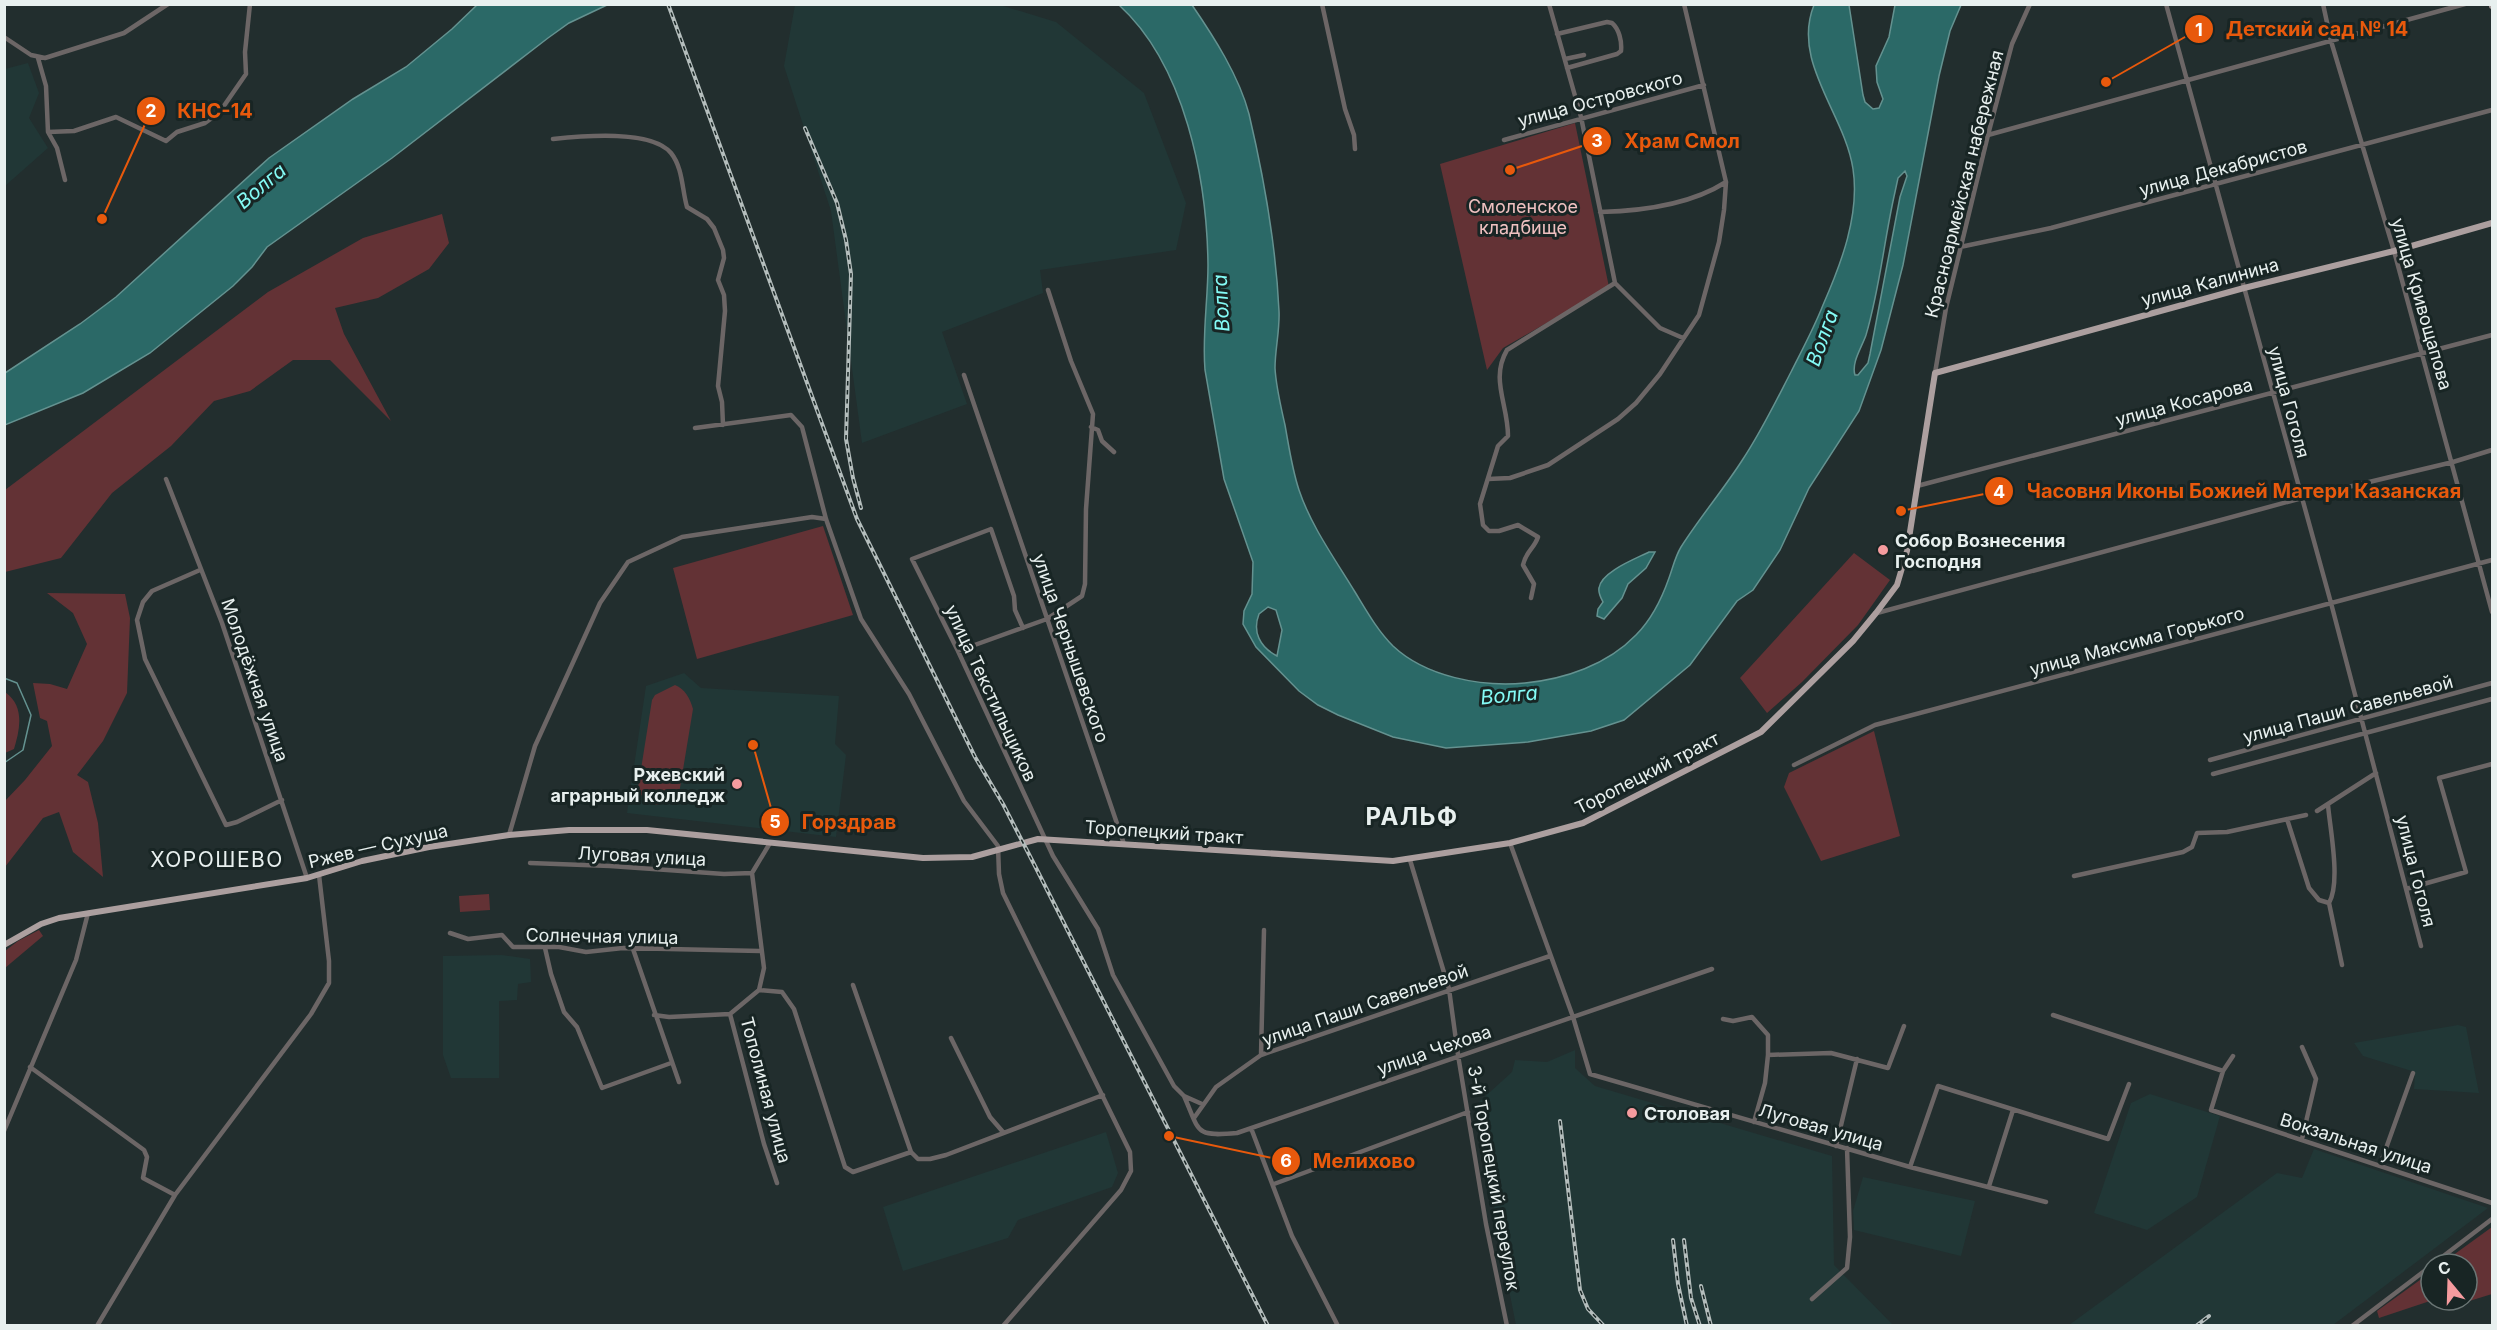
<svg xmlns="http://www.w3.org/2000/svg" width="2497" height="1330" viewBox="0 0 2497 1330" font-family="Inter,sans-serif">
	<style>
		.built { fill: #213736 }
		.green { fill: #633235 }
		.water { fill: #2b6967; stroke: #649290; stroke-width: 1.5; fill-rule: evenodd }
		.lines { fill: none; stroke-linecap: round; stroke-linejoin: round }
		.stream { stroke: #649290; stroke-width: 1.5 }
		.minor { stroke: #6c6666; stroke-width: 4.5 }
		.major { stroke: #ac9f9f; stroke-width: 6 }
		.rail-casing { stroke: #b4bdbc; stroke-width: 4 }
		.rail { stroke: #182524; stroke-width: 1.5; stroke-dasharray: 4.5; stroke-linecap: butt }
		.poi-dot { fill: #f59b9e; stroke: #182524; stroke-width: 2 }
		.labels { text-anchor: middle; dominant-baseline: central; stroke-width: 6; stroke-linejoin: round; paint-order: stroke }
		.street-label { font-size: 18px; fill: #e8f0ef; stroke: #182524 }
		.park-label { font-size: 18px; fill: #f0c1c1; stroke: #182524 }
		.poi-label { font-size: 18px; font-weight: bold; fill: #e8f0ef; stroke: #182524; text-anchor: start }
		.water-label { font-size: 20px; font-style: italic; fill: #84fbf6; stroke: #182524 }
		.quarter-label { font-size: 21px; letter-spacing: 1.5px; fill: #e8f0ef; stroke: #182524 }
		.district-label { font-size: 24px; font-weight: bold; letter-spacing: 1.5px; fill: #e8f0ef; stroke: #182524 }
		.leader { fill: none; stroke: #e8590c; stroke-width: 2 }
		.callout-dot { fill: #e8590c; stroke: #182524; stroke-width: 2 }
		.mark-label { font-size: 18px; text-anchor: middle; font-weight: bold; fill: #fff }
		.callout-label { font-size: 20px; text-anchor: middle; font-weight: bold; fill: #e8590c; stroke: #182524; stroke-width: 6; stroke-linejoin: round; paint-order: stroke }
	</style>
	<rect width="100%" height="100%" fill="#222e2e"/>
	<path class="built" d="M 795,5 L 1000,5 L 1056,22 L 1144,93 L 1186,203 L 1176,250 L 1040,270 L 1043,293 L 942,332 L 967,404 L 862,443 L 831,211 L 784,66 Z
		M 28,63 L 39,93 L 29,118 L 48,148 L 5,186 L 5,69 Z
		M 684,673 L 701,688 L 839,696 L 835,744 L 846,755 L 836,837 L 627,813 L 646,686 Z
		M 502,955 L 530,959 L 531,982 L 518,984 L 517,1000 L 499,1001 L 499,1078 L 451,1078 L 443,1055 L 443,956 Z
		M 2458,1025 L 2466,1027 L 2479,1093 L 2414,1089 L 2415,1072 L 2363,1056 L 2354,1043 Z
		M 1575,1050 L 1575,1068 L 1595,1086 L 1832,1156 L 1834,1265 L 1893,1325 L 1516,1325 L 1498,1235 L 1479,1102 L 1512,1072 L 1515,1060 L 1547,1062 Z
		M 2150,1094 L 2220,1116 L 2197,1197 L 2147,1230 L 2094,1213 L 2131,1103 Z
		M 1106,1132 L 1118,1173 L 1112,1187 L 1018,1220 L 1008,1238 L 903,1271 L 883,1207 Z
		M 2314,1149 L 2488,1208 L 2333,1325 L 2069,1325 L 2277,1173 L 2302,1178 Z
		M 1863,1177 L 1975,1201 L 1961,1256 L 1854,1230 L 1853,1211 Z"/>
	<path class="green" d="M 1575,123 L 1609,287 L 1503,348 L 1487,370 L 1440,164 Z
		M 442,214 L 449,243 L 429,269 L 378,298 L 335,308 L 344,334 L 391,421 L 330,360 L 293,360 L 250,391 L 214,401 L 171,446 L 112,493 L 61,558 L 5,572 L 5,490 L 268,292 L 363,238 Z
		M 823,526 L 853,615 L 697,659 L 673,568 Z
		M 1854,553 L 1890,580 L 1858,625 L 1802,682 L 1767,713 L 1740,678 Z
		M 47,593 L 125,594 L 130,618 L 127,693 L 103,741 L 77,775 L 88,782 L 98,823 L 103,877 L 73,852 L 59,812 L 43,818 L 5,867 L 5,801 L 25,780 L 52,746 L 47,721 L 40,718 L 33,683 L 50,684 L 67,689 L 87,644 L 73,613 Z
		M 675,685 C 685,689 690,698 693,709 L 679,794 L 670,802 L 656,805 L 641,795 L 638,788 L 652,700 L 655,695 Z
		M 5,692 C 25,706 20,729 14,749 L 5,753 Z
		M 1874,731 L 1900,836 L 1821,861 L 1784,787 L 1789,773 Z
		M 489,894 L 490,910 L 460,912 L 459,896 Z
		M 39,930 L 43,936 L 5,968 L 5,951 L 18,941 Z
		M 2492,1227 L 2492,1294 L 2450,1307 L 2444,1300 L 2467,1300 L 2467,1264 L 2441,1264 Z
		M 2431,1272 L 2431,1300 L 2433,1300 L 2379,1318 L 2377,1311 Z"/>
	<path class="water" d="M 477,5 L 607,5 L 569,23 L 548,38 L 392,158 L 267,247 L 252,267 L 233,286 L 150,353 L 83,393 L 5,425 L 5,373 L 80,324 L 116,297 L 269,158 L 353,99 L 406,67 L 452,29 Z
		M 1119,5 L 1192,5 C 1214,37 1239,76 1249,114 C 1264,178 1276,245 1279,311 C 1280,330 1275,349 1275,368 C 1276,387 1281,407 1285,425 C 1289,447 1292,469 1299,490 C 1311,526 1335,559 1355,592 C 1366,610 1377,630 1393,646 C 1426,677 1481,687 1525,683 C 1565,679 1607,665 1636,635 C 1651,620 1662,598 1669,578 C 1673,567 1675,557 1681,547 C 1700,517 1724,489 1743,459 C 1761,432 1776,401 1791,372 C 1802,350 1814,328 1823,305 C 1841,264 1860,215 1853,169 C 1845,114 1791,62 1814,5 L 1849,5 L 1863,95 L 1865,102 L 1873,109 L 1879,108 L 1883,99 L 1877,82 L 1876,66 L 1889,37 L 1895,5 L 1961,5 L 1950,31 L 1939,76 L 1903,265 L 1881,350 L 1859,411 L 1809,488 L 1780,550 L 1753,590 L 1737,601 L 1690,665 L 1624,720 L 1591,731 L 1528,742 L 1446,748 L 1393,737 L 1338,715 L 1318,705 L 1299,691 L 1256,647 L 1243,624 L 1244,611 L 1252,594 L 1253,562 L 1224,479 L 1205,370 C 1202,335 1208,300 1208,265 C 1207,179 1185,65 1119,5 ZM 1905,171 L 1907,176 L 1900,197 L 1870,354 L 1868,363 L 1858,375 L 1855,375 C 1851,363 1862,347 1866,335 C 1880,288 1884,240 1895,192 L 1898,178 ZM 1268,607 L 1276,610 L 1282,630 L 1277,656 C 1260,647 1252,632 1259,614 Z
		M 1649,552 L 1655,552 L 1646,568 L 1628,584 L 1622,598 L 1604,619 L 1597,616 L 1598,609 L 1603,602 C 1601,598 1598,593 1599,588 C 1601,572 1635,559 1649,552 Z"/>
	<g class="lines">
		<path class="stream" d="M 4,678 L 17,683 L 31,715 L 23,750 L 4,763"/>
		<path class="minor" d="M 1322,4 L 1345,109 L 1354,135 L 1355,149
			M 1549,4 L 1581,117 L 1615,283
			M 2166,4 L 2331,603 L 2421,946
			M 2323,4 L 2331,41 L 2394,251 L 2492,612
			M 1557,34 L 1607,22 L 1612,23 C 1619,29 1622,41 1621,51 L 1617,54 L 1567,68
			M 4,37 L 31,55 L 45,58 L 124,33 L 168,4
			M 38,58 L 46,86 L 48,132 L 57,148 L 65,180
			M 1565,59 L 1584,55
			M 48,132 L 74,131 L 116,117 L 166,141 L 177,132 L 205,123 L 219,113 L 246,74 L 245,52 L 250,4
			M 1988,135 L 2465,4
			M 553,139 C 581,136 651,129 671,153 C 683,168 682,190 687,207 L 707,219 L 714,228 L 723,250 L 724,258 L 718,280 L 724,295 L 725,311 L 718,386 L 722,402 L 723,425
			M 1504,140 L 1704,85
			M 1600,212 C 1641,211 1690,205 1726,182
			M 1960,247 L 2051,228 L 2492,110
			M 1615,283 L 1660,328 L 1683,338
			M 1935,373 L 1946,308 L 1988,135 L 2012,44 L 2030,4
			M 964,375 L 1124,844
			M 1091,427 L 1098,430 L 1102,441 L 1114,452
			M 695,428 L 791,415 L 802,427 L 826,519 L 861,619 L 909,694 L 964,801 L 998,846 L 999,874 L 1003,893 L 1130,1152 L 1131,1171 L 1121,1190 L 1003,1326
			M 166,479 L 222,623 L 307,878
			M 1488,479 L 1510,478 L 1548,465 L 1618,419 L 1636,403 L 1660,374 L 1699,315 L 1719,242 L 1724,210 L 1726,182 L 1684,4
			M 1917,486 L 2492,335
			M 200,570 L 152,591 L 143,602 L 137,620 L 145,659 L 226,825 L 237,822 L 282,800
			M 1531,598 L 1534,584 L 1523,565 C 1526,551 1534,549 1538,537 L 1518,525 L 1499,531 L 1489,531 L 1483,525 L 1480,504 L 1498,446 L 1508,436 C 1508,404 1490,379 1507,350 L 1615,283
			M 1877,613 L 2302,498 L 2453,462 L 2492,450
			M 1023,628 L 1015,610 L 1014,596 L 991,529 L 912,559 L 958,651 L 1053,856 L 1098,929 L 1113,975 L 1174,1086 L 1184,1096 L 1202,1104
			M 958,651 L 1047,619 L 1082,596 L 1085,584 L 1086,509 L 1093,414 L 1071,361 L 1048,290
			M 2210,760 L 2492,683
			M 1794,765 L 1875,725 L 2492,560
			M 2213,774 L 2492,699
			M 2328,805 C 2330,829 2341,882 2329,903 L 2342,965
			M 2317,811 L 2376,773
			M 2287,819 L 2309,888 L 2319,900 L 2329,903
			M 509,835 L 535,746 L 600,603 L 628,562 L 682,537 L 812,517 L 826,519
			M 770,843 L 752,873 L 764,968 L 759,990 L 730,1014 L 764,1144 L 777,1183
			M 1510,843 L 1573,1017 L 1590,1074 L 1910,1167 L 2046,1202
			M 1410,860 L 1449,989 L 1458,1055 L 1486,1224 L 1507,1326
			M 530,863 L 610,866 L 724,874 L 752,873
			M 2074,876 L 2183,852 L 2192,847 L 2197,833 L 2227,832 L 2306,815
			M 2406,889 L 2466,872 L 2439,778 L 2492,764
			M 450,933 L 468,939 L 502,935 L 513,947 L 559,947 L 586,952 L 623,948 L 760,951
			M 545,948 L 551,974 L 564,1012 L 577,1027 L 602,1088 L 671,1063
			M 633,949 L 679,1082
			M 853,985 L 911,1152 L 918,1159 L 930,1159 L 946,1155 L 1103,1095
			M 759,990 L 782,992 L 794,1009 L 845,1167 L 853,1172 L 911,1152
			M 654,1015 L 669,1017 L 730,1014
			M 2053,1015 L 2223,1071
			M 1723,1019 L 1733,1021 L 1752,1017 L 1768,1035 L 1768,1055 L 1831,1053 L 1888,1068 L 1904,1026
			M 951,1038 L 990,1117 L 1003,1132
			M 1261,1055 L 1264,930
			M 2233,1056 L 2223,1071 L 2211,1110 L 2492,1203
			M 30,1067 L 144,1150 L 147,1157 L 143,1178 L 175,1195
			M 1184,1096 C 1200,1132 1194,1137 1237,1133 L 1712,969
			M 1194,1118 L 1216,1087 L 1261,1055 L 1550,956
			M 1754,1122 L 1765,1083 L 1768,1055
			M 1251,1128 L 1292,1236 L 1338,1326
			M 4,1131 L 76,960 L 88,913
			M 2302,1139 L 2316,1079 L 2302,1047
			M 1836,1146 L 1857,1059
			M 2380,1165 L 2413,1073
			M 1910,1167 L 1938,1086 L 2108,1139 L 2129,1084
			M 1274,1184 L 1468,1112
			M 1989,1186 L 2013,1110
			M 2433,1264 L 2492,1219
			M 1812,1299 L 1847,1268 L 1850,1237 L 1847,1148
			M 97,1326 L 175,1195 L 311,1014 L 329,983 L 329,961 L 319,875
			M 2352,1326 L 2431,1266"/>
		<path class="major" d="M 2492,4 L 2492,6
			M 4,945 L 41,924 L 59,918 L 307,878 L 362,861 L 429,847 L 509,835 L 569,830 L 647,830 L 923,858 L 972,857 L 1038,839 L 1393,861 L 1510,843 L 1583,823 L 1761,732 L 1853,641 L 1876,613 L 1897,585 L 1907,551 L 1935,373 L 2244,288 L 2394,251 L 2492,223"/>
		<g class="rail-casing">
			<path id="rail" d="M 668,4 L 857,519 L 975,757 L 1003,804 L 1035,866 L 1268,1326
				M 805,128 L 837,203 L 846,240 L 851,274 L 846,439 L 853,478 L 861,508
				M 1560,1121 L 1580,1290 L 1588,1309 L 1604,1326
				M 1673,1240 L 1678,1284 L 1687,1326
				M 1684,1240 L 1691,1298 L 1700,1326
				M 1701,1286 L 1711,1326
				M 2196,1326 L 2209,1316"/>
		</g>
		<use href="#rail" class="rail"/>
	</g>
	<g class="poi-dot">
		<circle cx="1883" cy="550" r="6"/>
		<circle cx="737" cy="784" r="6"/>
		<circle cx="1632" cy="1113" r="6"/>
	</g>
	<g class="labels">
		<g class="street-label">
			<text transform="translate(1600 99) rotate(-15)">улица Островского</text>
			<text transform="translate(2223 168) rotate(-15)">улица Декабристов</text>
			<text transform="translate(1964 184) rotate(-76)">Красноармейская набережная</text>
			<text transform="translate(2210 282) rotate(-15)">улица Калинина</text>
			<text transform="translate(2422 304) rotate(74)">улица Кривощапова</text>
			<text transform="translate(2184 402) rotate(-15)">улица Косарова</text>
			<text transform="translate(2289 402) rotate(75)">улица Гоголя</text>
			<text transform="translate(2137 641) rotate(-15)">улица Максима Горького</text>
			<text transform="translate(1071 648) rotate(71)">улица Чернышевского</text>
			<text transform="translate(255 680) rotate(71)">Молодёжная улица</text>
			<text transform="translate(991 693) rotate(65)">улица Текстильщиков</text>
			<text transform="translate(2348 709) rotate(-15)">улица Паши Савельевой</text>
			<text transform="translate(1647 773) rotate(-27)">Торопецкий тракт</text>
			<text transform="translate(1164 832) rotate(4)">Торопецкий тракт</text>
			<text transform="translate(378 846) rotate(-13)">Ржев — Сухуша</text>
			<text transform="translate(642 856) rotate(3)">Луговая улица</text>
			<text transform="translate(2416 871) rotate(76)">улица Гоголя</text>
			<text transform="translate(602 936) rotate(1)">Солнечная улица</text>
			<text transform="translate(1365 1005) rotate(-19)">улица Паши Савельевой</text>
			<text transform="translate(1434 1050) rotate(-19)">улица Чехова</text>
			<text transform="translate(766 1090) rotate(75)">Тополиная улица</text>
			<text transform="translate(1821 1127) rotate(16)">Луговая улица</text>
			<text transform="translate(2356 1143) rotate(18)">Вокзальная улица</text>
			<text transform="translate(1494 1178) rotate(80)">3-й Торопецкий переулок</text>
		</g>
		<g class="park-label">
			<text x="1523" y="206">Смоленское<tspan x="1523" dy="21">кладбище</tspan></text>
		</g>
		<g class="poi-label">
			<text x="1895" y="540">Собор Вознесения<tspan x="1895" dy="21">Господня</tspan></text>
			<text x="725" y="774" text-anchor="end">Ржевский<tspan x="725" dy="21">аграрный колледж</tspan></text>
			<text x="1644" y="1113">Столовая</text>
		</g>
		<g class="water-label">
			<text transform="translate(261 186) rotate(-40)">Волга</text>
			<text transform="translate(1221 303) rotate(-93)">Волга</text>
			<text transform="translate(1822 338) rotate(-70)">Волга</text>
			<text transform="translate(1509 695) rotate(-5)">Волга</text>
		</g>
		<g class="quarter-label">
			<text x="217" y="859">ХОРОШЕВО</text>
		</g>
		<g class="district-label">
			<text x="1412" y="816">РАЛЬФ</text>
		</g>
	</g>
	<path class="leader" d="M2106 82L2199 29M102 219L151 111M1510 170L1597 141M1901 511L1999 491M753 745L775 822M1169 1136L1286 1161"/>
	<g class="callout-dot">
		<circle cx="2106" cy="82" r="6"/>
		<circle cx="102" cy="219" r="6"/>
		<circle cx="1510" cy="170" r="6"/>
		<circle cx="1901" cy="511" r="6"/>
		<circle cx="753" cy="745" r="6"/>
		<circle cx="1169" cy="1136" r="6"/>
		<circle cx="2199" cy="29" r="15"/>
		<circle cx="151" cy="111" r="15"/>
		<circle cx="1597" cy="141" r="15"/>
		<circle cx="1999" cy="491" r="15"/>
		<circle cx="775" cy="822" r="15"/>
		<circle cx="1286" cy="1161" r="15"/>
	</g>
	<g class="mark-label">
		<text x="2199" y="36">1</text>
		<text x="151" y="117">2</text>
		<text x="1597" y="147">3</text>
		<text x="1999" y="498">4</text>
		<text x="775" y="828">5</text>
		<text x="1286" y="1167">6</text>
	</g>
	<g class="callout-label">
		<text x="2317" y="36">Детский сад № 14</text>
		<text x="215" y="118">КНС-14</text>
		<text x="1682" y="148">Храм Смол</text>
		<text x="2244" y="498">Часовня Иконы Божией Матери Казанская</text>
		<text x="849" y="829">Горздрав</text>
		<text x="1364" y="1168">Мелихово</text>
	</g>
	<rect width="2497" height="1330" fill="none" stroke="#e8f0ef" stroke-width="12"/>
	<g transform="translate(2449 1282) rotate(341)"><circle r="28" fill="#182524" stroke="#6b7675" stroke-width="1.5"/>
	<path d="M0-4.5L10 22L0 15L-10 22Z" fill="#f59b9e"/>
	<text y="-9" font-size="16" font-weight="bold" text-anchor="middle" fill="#e8f0ef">С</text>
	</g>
</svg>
